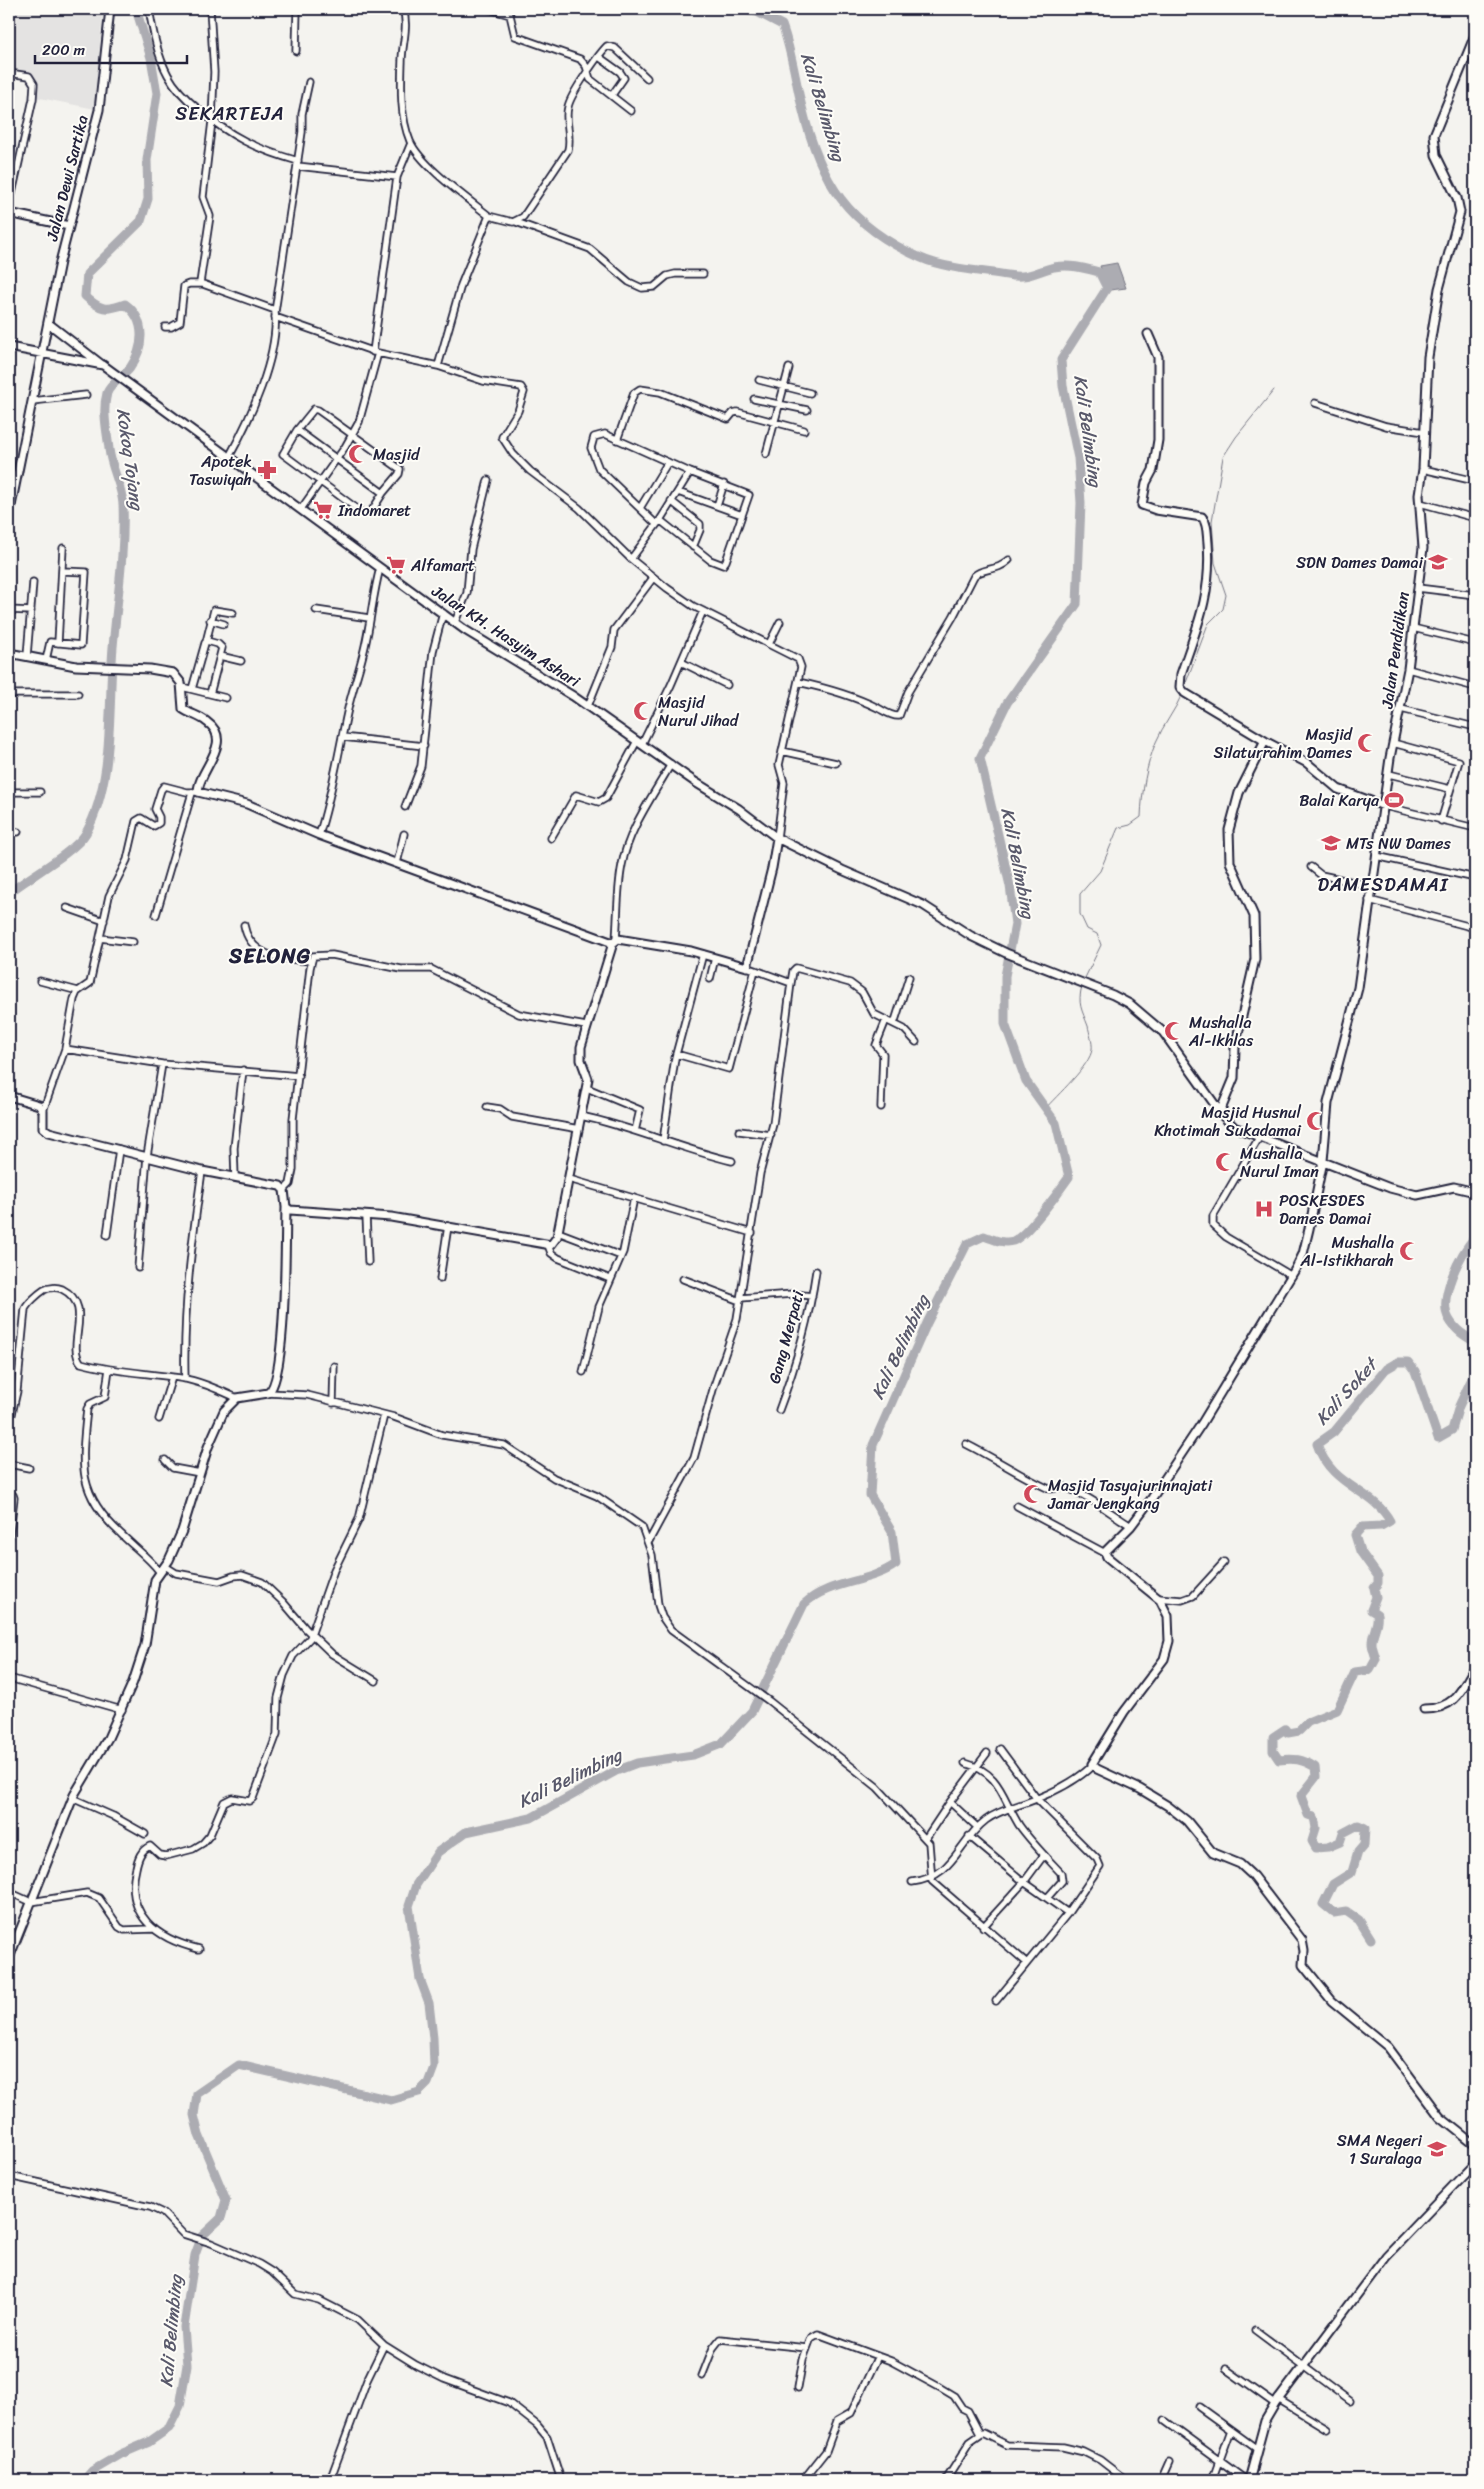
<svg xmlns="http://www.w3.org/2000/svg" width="1484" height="2489" viewBox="0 0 1484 2489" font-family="Sriracha,sans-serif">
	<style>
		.built { fill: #e4e3e2 }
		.water { fill: #acacb2; stroke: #757582 }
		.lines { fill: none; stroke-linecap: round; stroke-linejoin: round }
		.stream { stroke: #757582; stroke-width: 1 }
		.river { stroke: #acacb2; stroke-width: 9 }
		.minor-casing { stroke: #22223b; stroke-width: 9 }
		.tertiary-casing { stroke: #22223b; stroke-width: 11 }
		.minor { stroke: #fdfcf7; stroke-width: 5.5 }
		.tertiary { stroke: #fdfcf7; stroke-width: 7 }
		.labels { text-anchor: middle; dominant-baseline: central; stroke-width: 4; stroke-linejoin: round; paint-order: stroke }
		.street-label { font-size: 16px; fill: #22223b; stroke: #fdfcf7 }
		.poi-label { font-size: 16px; fill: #22223b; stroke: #fdfcf7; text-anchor: start }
		.water-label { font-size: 18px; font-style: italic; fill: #59596b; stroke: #fdfcf7 }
		.quarter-label { font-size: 19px; letter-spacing: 1px; fill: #22223b; stroke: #fdfcf7 }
		.district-label { font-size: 21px; font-weight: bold; letter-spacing: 1px; fill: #22223b; stroke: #fdfcf7 }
	</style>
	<rect width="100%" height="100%" fill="#f4f3ef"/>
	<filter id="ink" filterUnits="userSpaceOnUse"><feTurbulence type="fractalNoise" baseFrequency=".02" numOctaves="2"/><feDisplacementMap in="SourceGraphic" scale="10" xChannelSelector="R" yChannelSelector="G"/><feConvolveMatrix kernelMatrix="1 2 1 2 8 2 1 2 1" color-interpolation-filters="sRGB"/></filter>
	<g filter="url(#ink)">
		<path class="built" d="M 9,9 L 103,9 L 95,109 L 35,97 L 30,76 L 9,72 Z"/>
		<path class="water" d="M 1117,263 L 1126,288 L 1110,290 L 1100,266 Z"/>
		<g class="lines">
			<path class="stream" d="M 1184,688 L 1208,624 L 1223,609 L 1226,595 L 1215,563 L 1212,521 L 1223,457 L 1236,437 L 1274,390
				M 1084,980 L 1101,945 L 1097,934 L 1087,929 L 1080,914 L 1080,894 L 1100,871 L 1118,828 L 1130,825 L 1141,817 C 1142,791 1146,766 1156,742 C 1163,725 1175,711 1182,694
				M 1045,1109 C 1056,1096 1091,1065 1092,1049 C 1093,1043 1089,1032 1088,1026 C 1082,1010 1077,1004 1082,986"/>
			<path class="river" d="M 9,893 C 27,878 75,852 86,833 C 115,779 108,707 113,647 C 117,600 125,552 123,504 C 122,486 111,468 109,449 C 107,431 102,411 107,393 C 110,384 124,376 130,368 C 144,348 147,320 125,304 C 106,311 100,310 85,296 L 87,274 L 141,221 L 148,199 L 147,160 L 157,93 L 151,58 L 136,9
				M 1475,1237 C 1461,1253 1437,1298 1449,1319 C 1455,1330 1465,1336 1475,1342
				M 1371,1939 L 1359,1920 L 1346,1911 L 1334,1913 L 1323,1904 L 1333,1884 L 1352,1872 L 1358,1852 L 1364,1845 L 1365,1828 L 1358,1825 L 1343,1833 L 1340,1842 L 1328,1847 L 1316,1848 L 1312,1841 L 1316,1828 L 1314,1817 L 1308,1815 L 1301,1796 L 1316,1777 L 1315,1767 C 1302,1759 1294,1758 1279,1760 L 1273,1751 L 1273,1737 L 1285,1729 L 1288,1733 L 1299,1731 L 1308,1722 L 1337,1710 L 1355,1672 L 1370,1670 L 1376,1659 C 1375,1654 1372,1648 1372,1643 C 1372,1632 1379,1625 1377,1614 L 1371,1610 L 1376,1597 L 1374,1588 L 1378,1583 L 1378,1576 L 1360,1551 L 1355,1535 L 1362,1527 L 1381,1526 L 1390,1521 C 1373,1489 1331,1487 1317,1444 L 1334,1432 L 1386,1369 L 1398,1362 L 1408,1362 L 1415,1371 L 1438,1438 L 1452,1430 L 1459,1406 L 1475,1372
				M 84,2480 L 92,2471 L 121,2454 L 149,2442 L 169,2428 L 180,2406 L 187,2365 L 184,2327 L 195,2255 L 202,2236 L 221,2218 L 226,2200 L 199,2135 L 194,2115 L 197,2094 L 239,2065 L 391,2100 L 419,2092 L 428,2083 L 434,2067 L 433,2038 L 429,2003 L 420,1979 L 409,1906 L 416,1885 L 438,1852 L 466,1832 L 531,1818 L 616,1771 L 637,1763 L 693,1755 L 721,1744 L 752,1711 L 804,1604 C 830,1580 868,1584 896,1564 L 892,1532 L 870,1495 L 873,1445 L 927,1323 L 967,1244 L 984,1236 C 993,1239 1003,1244 1013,1241 C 1027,1236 1060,1190 1069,1177 L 1056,1123 L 1026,1081 L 1005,1024 L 1005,976 L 1015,924 L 1010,886 L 980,758 L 1007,703 L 1077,604 L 1081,503 L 1078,458 L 1063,386 L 1061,360 L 1107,288 L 1099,272 C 1084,268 1070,264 1054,267 C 1034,272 1029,279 1007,275 C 982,271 943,268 921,258 C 848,226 820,182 802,107 C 795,79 792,52 782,25 L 757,12 L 737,9"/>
			<g class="minor-casing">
				<path id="minor" d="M 149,9 C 153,31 157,55 168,75 C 175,88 186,99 198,109 C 231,137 256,149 298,161
					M 210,9 L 214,72 L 212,121 L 203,197 L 210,216 L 200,283 L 275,310
					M 403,9 C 409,27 402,43 402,61 C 401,87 400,117 410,141 C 420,165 468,199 489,216 L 461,285 L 438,366
					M 489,9 L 510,15 L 515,36 L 580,59 L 586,66 L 590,79 L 631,111
					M 296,51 L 297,9
					M 599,57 L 620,72 L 624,78 L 612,95
					M 9,73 L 29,76 L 34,84 L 33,99 L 9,207
					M 297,166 L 397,177
					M 489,216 L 513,222 L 523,217 L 568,150 C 572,135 564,121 568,107 C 570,95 598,55 607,46 L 615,48 L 647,78
					M 516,222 L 590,249 L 629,282 L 642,288 L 654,287 L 667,276 L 675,274 L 703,274
					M 275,317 L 378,353 L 438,366 L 483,381 L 521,387 L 524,392 L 518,411 L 502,437 L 513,454 L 530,471 L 579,508 L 631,559 L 667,588 L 693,606 L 798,659 L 801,667 L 779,765 L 784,783 L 777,838
					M 165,327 L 171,327 L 180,322 L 184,286 L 189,284 L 201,284
					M 373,352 L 397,177 L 411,143
					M 759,380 L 810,393
					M 754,399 L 807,410
					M 32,401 L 86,395
					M 1315,403 L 1386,426 L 1424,432
					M 314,409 L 318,410 L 400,469 L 399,474 L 383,493 L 297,430 Z
					M 297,430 L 283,454 L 364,514 L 371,512 L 383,493
					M 617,440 L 634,393 L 640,389 L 660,392 L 728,419 L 733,413 L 737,412 L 804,430
					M 766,454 L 789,368
					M 229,457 C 250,419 279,356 275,312 L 302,132 L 302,114 L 309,82
					M 1423,469 L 1475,481
					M 678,492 L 742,515
					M 671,501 L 700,524 L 700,530 L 693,547
					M 1420,503 L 1475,518
					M 717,506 L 724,484
					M 640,508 L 668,462
					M 301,509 L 345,447 L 359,422 L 378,353
					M 656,524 L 599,469 L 591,448 L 594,437 L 605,434 L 690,472 L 749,495 L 726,561 L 723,565 L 710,560 L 660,520
					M 631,559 L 660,520 L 690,472
					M 1418,588 L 1475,595
					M 9,610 L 31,611
					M 316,610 L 369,618
					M 210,620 L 224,624
					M 455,622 L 467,593 L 471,549 L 488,480
					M 1413,628 L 1475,643
					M 206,642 L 214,610 L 233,613
					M 58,643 L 63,548
					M 769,644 L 780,622
					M 27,656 L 33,582
					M 220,656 L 241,661
					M 46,660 L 50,642 L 81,645 L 86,572 L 62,571
					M 681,662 L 727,685
					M 1408,669 L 1475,687
					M 798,682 C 826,688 852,695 878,708 C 884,711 892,717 899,716 L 908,692 L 953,617 L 974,576 C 983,567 997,572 1009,560
					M 182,687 L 226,698
					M 192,689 L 205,643 L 207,641 L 218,644 L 222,648 L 210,694
					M 9,694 L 78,694
					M 588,706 L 612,647 L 614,630 L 653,578
					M 1401,709 L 1475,727
					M 342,737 L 424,746
					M 1393,743 L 1459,761 L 1441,821
					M 642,744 L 671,685 L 703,611
					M 782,751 L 836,763
					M 1389,774 L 1450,789
					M 9,792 L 40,792
					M 1384,806 L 1475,828
					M 405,807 L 421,766 L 433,651 L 443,613
					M 9,831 L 18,832
					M 319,835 C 332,795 338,754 347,713 C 352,690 360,669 365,646 C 371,620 373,594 380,568
					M 551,838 L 576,795 L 599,802 L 606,798 L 637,741
					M 1376,856 L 1471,877
					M 397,863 L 404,834
					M 1311,867 L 1321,875 L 1371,886
					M 1369,900 L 1475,928
					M 67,908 L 104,921
					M 156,915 L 192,793
					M 244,925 C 250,958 283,959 311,961
					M 100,938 L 133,942
					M 616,939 C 618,915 617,889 622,865 C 628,830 653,796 671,764
					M 710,979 L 715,958
					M 40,981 L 78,991
					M 791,983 L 793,971 L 796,968 L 850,983 L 862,992 L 874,1014 L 904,1029 L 916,1042
					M 894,1024 L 909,977
					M 65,1049 L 162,1064 L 299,1076
					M 676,1054 L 729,1069 L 755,970
					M 587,1088 L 640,1110 L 635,1131
					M 487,1107 L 500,1109 L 512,1117 L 579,1129
					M 881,1107 L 883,1054 L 876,1045 L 886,1020
					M 43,1111 L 65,1049 L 74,999 L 77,992 L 90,983 L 109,896 L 127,860 L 136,821 L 141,818 L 154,826 L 159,823 L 159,817 L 155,809 L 161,790 L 164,786 L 187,792 L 198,792
					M 581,1116 C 633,1127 681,1149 732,1161
					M 739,1131 L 771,1135
					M 1260,1136 L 1213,1216 L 1213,1225 L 1226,1237 L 1292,1276
					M 663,1141 L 675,1058 L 703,954
					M 235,1177 L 234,1148 L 243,1070
					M 569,1179 L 752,1233
					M 284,1190 L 290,1184 L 293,1169 L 293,1119 L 310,968 L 313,956 L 332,955 L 401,969 L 431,969 L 519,1014 L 586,1026
					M 366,1215 L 368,1262
					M 558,1232 L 621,1256
					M 107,1235 L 119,1149
					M 548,1245 L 551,1253 L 558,1258 L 610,1279
					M 138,1268 L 147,1156 L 162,1064
					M 440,1279 L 448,1226
					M 683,1279 L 740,1301
					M 741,1298 L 793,1294 L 812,1296
					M 109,1369 L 105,1397 L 90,1404 L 87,1409 C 81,1465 77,1494 121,1534 C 134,1547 148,1557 159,1571
					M 583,1372 L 599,1307 L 623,1252 L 634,1198
					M 185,1379 C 183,1309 192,1240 202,1171
					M 268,1393 L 307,1395 L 394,1417 L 442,1435 L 504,1445 L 554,1478 L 597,1496 L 642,1527 L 652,1555 L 658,1605 L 662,1617 L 671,1630 L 769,1701 L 877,1787 L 929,1843 L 932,1881 L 1027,1963
					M 333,1403 L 334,1366
					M 779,1410 C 796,1365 809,1319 816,1271
					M 159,1419 L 172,1377
					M 9,1427 L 17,1391 L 25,1309 C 28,1303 38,1294 44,1290 C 49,1287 57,1287 62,1289 C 96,1306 65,1344 81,1363 C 114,1372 147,1373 180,1378 C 200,1381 219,1390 237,1398
					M 966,1444 C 994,1458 1019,1475 1047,1488 C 1054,1491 1058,1485 1065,1487 C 1088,1495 1110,1513 1131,1526
					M 165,1460 L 173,1468 L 200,1473
					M 9,1464 L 29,1468
					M 9,1494 L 13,1495 L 14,1498 L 9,1540
					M 1017,1506 L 1105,1553
					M 649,1541 L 694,1458 L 714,1386 L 737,1319 L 760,1173 L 773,1124 L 791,983 L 747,967
					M 165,1566 L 176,1573 L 219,1581 L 233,1576 L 242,1575 L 262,1582 L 283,1602 L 306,1629 L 332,1654 L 376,1681
					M 1158,1598 L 1182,1600 L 1193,1596 L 1224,1562
					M 9,1678 L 122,1710
					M 965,1763 C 1001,1773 1002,1798 1019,1825 C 1031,1842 1047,1858 1061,1873 L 1062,1881 L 1047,1898
					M 72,1798 L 113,1816 L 145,1834
					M 950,1802 L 977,1827
					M 969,1836 L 1024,1882 L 1068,1913
					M 926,1838 L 950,1802 L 987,1753
					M 912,1882 C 955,1877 957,1842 986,1820 C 1001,1809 1019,1806 1036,1799 C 1056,1791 1076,1781 1092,1766
					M 9,1892 L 31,1902 L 87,1893 L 99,1898 L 119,1927 L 124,1930 L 153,1929
					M 983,1927 L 1024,1882 L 1044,1855
					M 199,1949 C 157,1939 124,1915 136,1868 C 138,1858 141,1850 150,1846 L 160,1855 L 166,1856 L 193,1849 L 203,1843 L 210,1835 L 224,1802 L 232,1798 L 249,1801 L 253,1798 L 277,1734 L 278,1698 L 284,1675 L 293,1656 L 310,1638 L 334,1570 L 359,1519 L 384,1415
					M 996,2001 L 1068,1913 L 1100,1866 L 1097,1859 L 1037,1799 L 1000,1749
					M 9,2176 L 150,2207 L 163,2213 L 183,2234 L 211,2243 L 259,2264 L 272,2272 L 295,2294 L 319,2300 L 358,2320 L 384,2345 L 416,2365 L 444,2379 L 509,2403 L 537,2425 L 547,2437 L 561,2480
					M 1255,2330 L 1350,2401
					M 1226,2369 L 1275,2404
					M 702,2376 L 713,2348 L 720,2339 L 807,2348
					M 798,2388 L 803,2359 L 811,2338 L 818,2334 L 891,2361 L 939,2387 L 954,2396 L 962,2408 L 968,2411 L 980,2434
					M 1278,2399 L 1327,2429
					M 1199,2407 L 1257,2449
					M 1165,2421 L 1246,2480
					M 330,2480 L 367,2380 L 384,2345
					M 803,2480 L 826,2451 L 837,2421 L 851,2413 L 878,2356
					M 946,2480 L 970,2442 L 983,2433 L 1007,2445 L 1063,2447 L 1084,2452 L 1100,2460 L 1126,2480
					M 1161,2480 L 1169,2462
					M 1213,2480 L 1231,2430"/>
			</g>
			<g class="tertiary-casing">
				<path id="tertiary" d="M 1475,35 L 1434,135 L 1436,155 L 1457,198 L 1460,212 L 1439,289 L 1428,357 L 1423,469 L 1419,495 L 1423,548 L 1418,588 L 1408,669 L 1390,758 L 1358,988 L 1328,1103 L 1323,1161 L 1309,1229 L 1303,1254 L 1296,1268 L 1202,1423 L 1152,1498 L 1131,1526 L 1105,1552 L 1107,1557 L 1160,1600 L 1168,1616 L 1169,1641 L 1164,1659 L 1124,1712 L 1092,1764 L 1097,1769 L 1140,1789 L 1168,1806 L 1187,1821 L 1213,1853 L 1240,1864 L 1253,1876 L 1302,1940 L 1304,1951 L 1303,1965 L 1332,2001 L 1388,2047 L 1440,2117 L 1475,2145
					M 9,213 L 69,226
					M 48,323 L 101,364
					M 1148,334 L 1158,357 L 1158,440 L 1153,470 L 1146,483 L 1142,505 L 1156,510 L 1202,517 C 1208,524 1207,535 1208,543 C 1212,594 1197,627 1181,674 L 1180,687 L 1185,693 L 1265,741 L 1239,793 L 1229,830 L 1230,862 L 1254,916 L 1255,959 L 1235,1047 L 1234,1078 L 1220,1112
					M 9,347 L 103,365 L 465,630 L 573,696 L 695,782 L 739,809 L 777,838 L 842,870 L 923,905 L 971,936 L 1006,953 L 1113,995 L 1130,1004 L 1163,1032 L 1223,1116 L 1234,1127 L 1390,1188 L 1417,1195 L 1454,1187 L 1475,1192
					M 9,516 L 60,262 L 99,110 L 110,9
					M 9,653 L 76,666 L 150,669 L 173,673 L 181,683 L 183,709 C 190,714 200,716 207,722 C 235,742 198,770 198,792 L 247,804 L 319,835 L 613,943
					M 1265,741 L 1307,763 L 1338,789 L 1384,806
					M 9,1096 L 39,1105 L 43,1111 L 43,1128 L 49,1132 L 202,1171 L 280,1186 L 284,1190 L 286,1207 L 290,1210 L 391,1217 L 551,1245 L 557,1237 L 588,1079 L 581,1060 L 581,1047 L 613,943 L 618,939 L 691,951 L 747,967 L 772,868 L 777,838
					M 1424,1709 C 1455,1709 1462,1690 1475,1667
					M 9,1958 L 74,1795 L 108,1738 L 133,1682 L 145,1645 L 155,1580 L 169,1560 L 182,1531 L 208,1447 L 224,1411 L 237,1398 L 268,1393 C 287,1380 285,1238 286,1208
					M 1249,2480 L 1265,2421 L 1275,2404 L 1386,2256 L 1475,2163"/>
			</g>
			<use href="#minor" class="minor"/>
			<use href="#tertiary" class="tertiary"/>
		</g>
	</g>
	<defs>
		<g id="mosque-bare" transform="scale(1.5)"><path d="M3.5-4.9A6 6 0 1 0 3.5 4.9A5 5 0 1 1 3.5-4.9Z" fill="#d1495b" stroke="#fdfcf7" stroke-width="2.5" paint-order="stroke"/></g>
		<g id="pharmacy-bare" transform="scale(1.5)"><path d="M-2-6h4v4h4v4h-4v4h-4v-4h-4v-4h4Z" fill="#d1495b" stroke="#fdfcf7" stroke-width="2.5" paint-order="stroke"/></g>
		<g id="supermarket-bare" transform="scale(1.5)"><path d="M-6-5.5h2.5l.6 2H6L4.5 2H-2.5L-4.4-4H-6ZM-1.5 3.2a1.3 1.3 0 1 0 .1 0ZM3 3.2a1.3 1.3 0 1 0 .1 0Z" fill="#d1495b" stroke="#fdfcf7" stroke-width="2.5" paint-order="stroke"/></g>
		<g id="school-bare" transform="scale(1.5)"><path d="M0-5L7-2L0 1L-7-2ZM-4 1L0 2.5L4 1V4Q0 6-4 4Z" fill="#d1495b" stroke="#fdfcf7" stroke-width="2.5" paint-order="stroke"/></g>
		<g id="stadium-bare" transform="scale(1.5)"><path d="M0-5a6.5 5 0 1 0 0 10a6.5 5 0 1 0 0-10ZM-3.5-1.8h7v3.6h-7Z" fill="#d1495b" stroke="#fdfcf7" stroke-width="2.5" paint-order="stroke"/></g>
		<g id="hospital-bare" transform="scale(1.5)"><path d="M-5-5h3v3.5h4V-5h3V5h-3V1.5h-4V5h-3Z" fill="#d1495b" stroke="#fdfcf7" stroke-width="2.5" paint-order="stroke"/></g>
	</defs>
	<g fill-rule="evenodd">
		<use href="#mosque-bare" x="358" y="454"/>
		<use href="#pharmacy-bare" x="267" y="470"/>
		<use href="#supermarket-bare" x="323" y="510"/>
		<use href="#school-bare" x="1438" y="562"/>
		<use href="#supermarket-bare" x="396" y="565"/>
		<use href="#mosque-bare" x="643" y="711"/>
		<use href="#mosque-bare" x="1367" y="743"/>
		<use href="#stadium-bare" x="1394" y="800"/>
		<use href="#school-bare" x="1331" y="843"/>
		<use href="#mosque-bare" x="1174" y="1031"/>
		<use href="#mosque-bare" x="1316" y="1121"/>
		<use href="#mosque-bare" x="1225" y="1162"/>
		<use href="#hospital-bare" x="1264" y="1209"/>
		<use href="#mosque-bare" x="1409" y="1251"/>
		<use href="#mosque-bare" x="1033" y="1494"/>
		<use href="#school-bare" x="1437" y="2149"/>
	</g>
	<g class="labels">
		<g class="street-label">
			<text transform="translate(67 178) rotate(-76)">Jalan Dewi Sartika</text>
			<text transform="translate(506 636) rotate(33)">Jalan KH. Hasyim Ashari</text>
			<text transform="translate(1395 650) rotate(-82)">Jalan Pendidikan</text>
			<text transform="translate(786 1337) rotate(-75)">Gang Merpati</text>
		</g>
		<g class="poi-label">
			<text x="373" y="454">Masjid</text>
			<text x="252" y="461" text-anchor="end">Apotek<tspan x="252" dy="18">Taswiyah</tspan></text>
			<text x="338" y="510">Indomaret</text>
			<text x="1423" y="562" text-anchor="end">SDN Dames Damai</text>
			<text x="411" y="565">Alfamart</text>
			<text x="658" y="702">Masjid<tspan x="658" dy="18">Nurul Jihad</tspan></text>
			<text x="1352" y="734" text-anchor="end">Masjid<tspan x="1352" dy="18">Silaturrahim Dames</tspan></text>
			<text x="1379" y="800" text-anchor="end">Balai Karya</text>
			<text x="1346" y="843">MTs NW Dames</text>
			<text x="1189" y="1022">Mushalla<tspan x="1189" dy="18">Al-Ikhlas</tspan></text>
			<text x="1301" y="1112" text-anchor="end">Masjid Husnul<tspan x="1301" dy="18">Khotimah Sukadamai</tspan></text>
			<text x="1240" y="1153">Mushalla<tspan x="1240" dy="18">Nurul Iman</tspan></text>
			<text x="1279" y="1200">POSKESDES<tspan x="1279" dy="18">Dames Damai</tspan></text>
			<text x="1394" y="1242" text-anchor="end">Mushalla<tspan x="1394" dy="18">Al-Istikharah</tspan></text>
			<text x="1048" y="1485">Masjid Tasyajurinnajati<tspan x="1048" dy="18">Jamar Jengkang</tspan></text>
			<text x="1422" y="2140" text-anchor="end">SMA Negeri<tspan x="1422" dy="18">1 Suralaga</tspan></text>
		</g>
		<g class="water-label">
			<text transform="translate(823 107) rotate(73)">Kali Belimbing</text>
			<text transform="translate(1088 431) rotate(82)">Kali Belimbing</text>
			<text transform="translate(130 459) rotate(82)">Kokoq Tojang</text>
			<text transform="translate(1018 863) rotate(79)">Kali Belimbing</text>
			<text transform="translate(900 1347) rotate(-65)">Kali Belimbing</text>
			<text transform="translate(1346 1392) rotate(-48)">Kali Soket</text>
			<text transform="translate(570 1778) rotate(-26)">Kali Belimbing</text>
			<text transform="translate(171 2331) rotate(-85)">Kali Belimbing</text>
		</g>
		<g class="quarter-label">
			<text x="230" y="113">SEKARTEJA</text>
			<text x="1383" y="884">DAMESDAMAI</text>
		</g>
		<g class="district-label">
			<text x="270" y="956">SELONG</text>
		</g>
	</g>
	<rect width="1484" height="2489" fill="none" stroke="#fdfcf7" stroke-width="30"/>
	<rect x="15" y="15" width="1454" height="2459" fill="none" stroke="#22223b" stroke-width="2" filter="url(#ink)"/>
	<path d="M35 55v8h152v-8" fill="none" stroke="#22223b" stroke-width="2.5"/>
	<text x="42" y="55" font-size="15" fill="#22223b" stroke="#fdfcf7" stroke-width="4" paint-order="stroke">200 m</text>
</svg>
